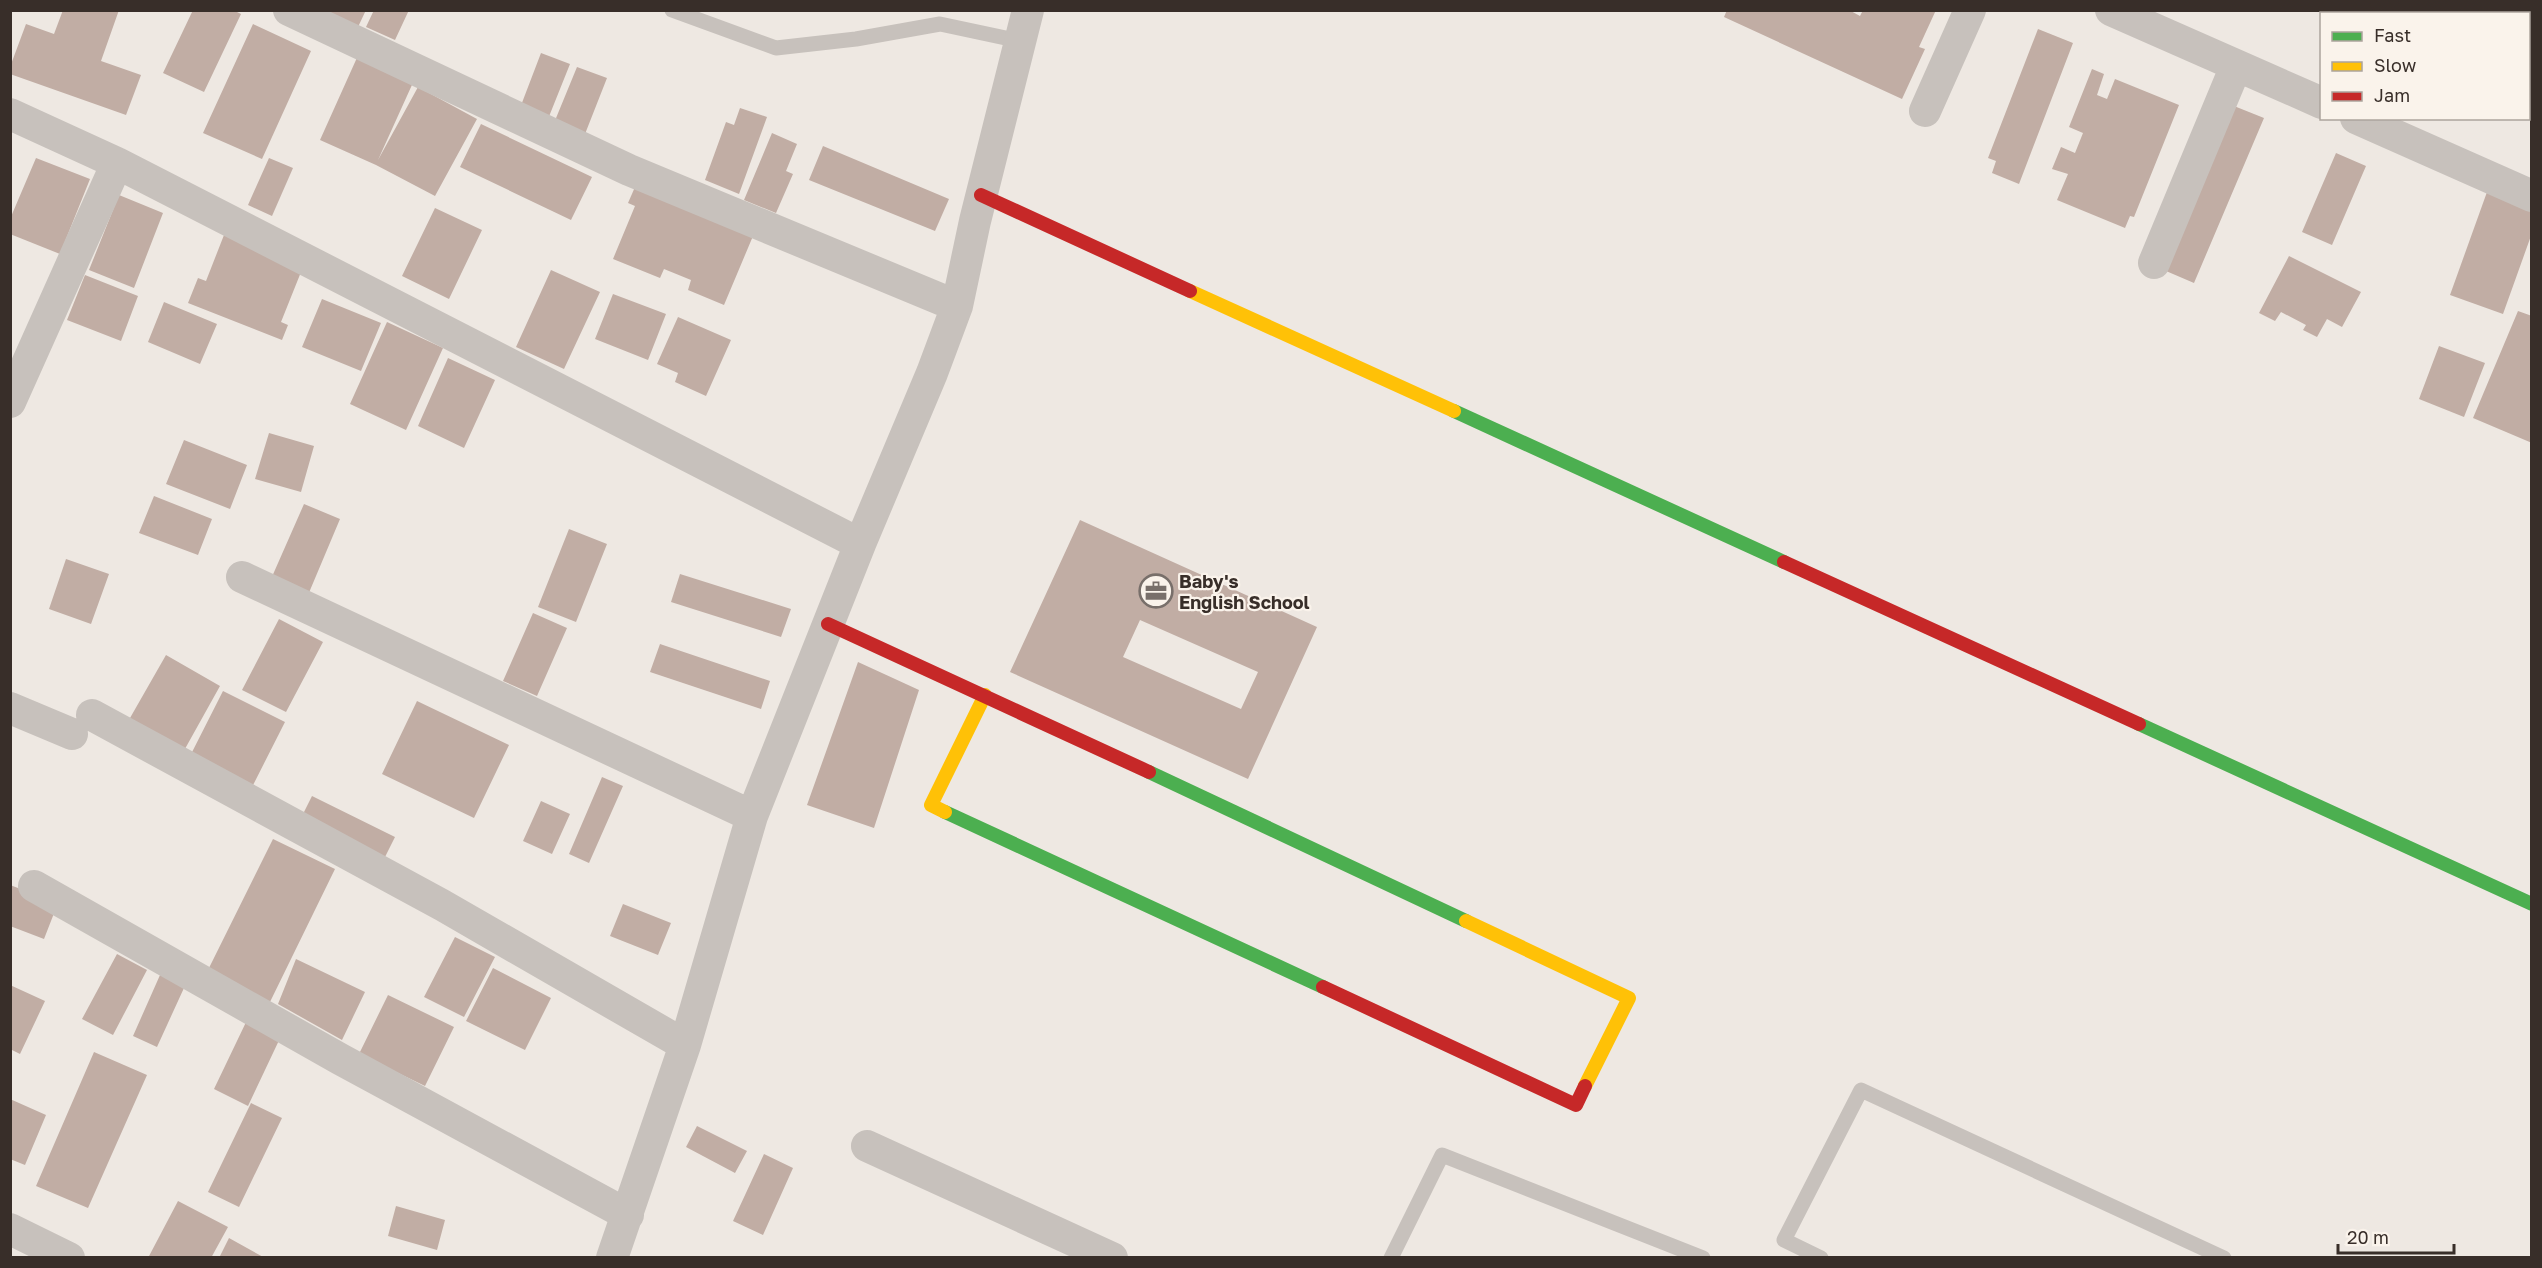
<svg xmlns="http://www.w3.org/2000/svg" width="2542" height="1268" viewBox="0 0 2542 1268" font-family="'Golos Text',sans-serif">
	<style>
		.building { fill: #c1ada4; fill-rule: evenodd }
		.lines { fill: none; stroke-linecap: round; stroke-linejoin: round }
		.lane { stroke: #c7c1bc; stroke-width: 15 }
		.street { stroke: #c7c1bc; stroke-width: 32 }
		.fast { stroke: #4caf50; stroke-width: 14 }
		.slow { stroke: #ffc107; stroke-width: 14 }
		.jam { stroke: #c62828; stroke-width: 14 }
		.labels { text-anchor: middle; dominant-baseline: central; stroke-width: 4.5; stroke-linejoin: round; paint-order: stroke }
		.poi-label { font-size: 18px; font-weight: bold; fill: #382e29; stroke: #faf3eb; text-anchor: start }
	</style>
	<rect width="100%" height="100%" fill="#eee8e2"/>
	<path class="building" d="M 63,10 L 119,10 L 101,61 L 141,75 L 126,115 L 10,74 L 10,67 L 26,24 L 54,34 Z
		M 193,10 L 233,10 L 241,14 L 204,92 L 163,73 Z
		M 322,10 L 366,10 L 358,27 Z
		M 374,10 L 409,10 L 395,40 L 366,27 Z
		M 1727,10 L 1849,10 L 1860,16 L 1863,10 L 1936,10 L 1919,47 L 1925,49 L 1902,99 L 1724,17 Z
		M 253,24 L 311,51 L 262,159 L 203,133 Z
		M 2038,29 L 2073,43 L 2019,184 L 1992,173 L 1996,161 L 1988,158 Z
		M 360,51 L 416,76 L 378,160 L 418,87 L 477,119 L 435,196 L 376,165 L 320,140 Z
		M 541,53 L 570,64 L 548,119 L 520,108 Z
		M 577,67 L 607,78 L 585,134 L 554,123 Z
		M 2092,69 L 2104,74 L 2097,95 L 2107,99 L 2115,79 L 2179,105 L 2134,217 L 2130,216 L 2125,228 L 2057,200 L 2068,174 L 2052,169 L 2061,147 L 2075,153 L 2083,133 L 2069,127 Z
		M 2229,104 L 2264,118 L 2194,283 L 2159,268 Z
		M 740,108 L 767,117 L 739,194 L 705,180 L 726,122 L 734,125 Z
		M 481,124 L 592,177 L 571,220 L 460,167 Z
		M 772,133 L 797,144 L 786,171 L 793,174 L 776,213 L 744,200 Z
		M 823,146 L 949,199 L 935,231 L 809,180 Z
		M 2336,153 L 2366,166 L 2332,245 L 2302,232 Z
		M 36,158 L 90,179 L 60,254 L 10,234 L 10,219 Z
		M 269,158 L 293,168 L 272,216 L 248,205 Z
		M 635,187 L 753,236 L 724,305 L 688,290 L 691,280 L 664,269 L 660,278 L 613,259 L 635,206 L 628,203 Z
		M 2487,192 L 2532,208 L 2532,233 L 2503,314 L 2450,295 Z
		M 119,195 L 163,213 L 134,288 L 89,270 Z
		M 435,208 L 482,230 L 449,299 L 402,276 Z
		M 224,235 L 303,267 L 281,322 L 288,325 L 282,340 L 188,303 L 198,278 L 206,281 Z
		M 2289,256 L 2361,292 L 2342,327 L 2327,319 L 2317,337 L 2303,330 L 2306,325 L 2281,312 L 2275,321 L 2259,313 Z
		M 551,270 L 600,292 L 564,369 L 516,347 Z
		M 85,275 L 138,296 L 121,341 L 67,320 Z
		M 613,294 L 666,314 L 648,360 L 595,339 Z
		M 322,299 L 381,323 L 361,371 L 302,347 Z
		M 164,302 L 217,324 L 200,364 L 148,342 Z
		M 2518,311 L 2532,316 L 2532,443 L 2473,418 Z
		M 678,317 L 731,340 L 706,396 L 675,382 L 678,373 L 657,364 Z
		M 387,322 L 443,348 L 406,430 L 350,404 Z
		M 2439,346 L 2485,363 L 2464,417 L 2419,399 Z
		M 448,358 L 495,380 L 464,448 L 418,426 Z
		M 269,433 L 314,446 L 301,492 L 255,479 Z
		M 184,440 L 247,465 L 230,509 L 166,484 Z
		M 154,496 L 212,519 L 198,555 L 139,533 Z
		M 304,504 L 340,519 L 308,595 L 271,579 Z
		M 1080,520 L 1317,627 L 1248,779 L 1010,672 ZM 1140,620 L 1258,672 L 1241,709 L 1123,657 Z
		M 569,529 L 607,544 L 576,622 L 538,607 Z
		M 66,559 L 109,574 L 91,624 L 49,609 Z
		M 680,574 L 791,609 L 781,637 L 671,602 Z
		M 533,613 L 567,628 L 537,696 L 503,681 Z
		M 279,619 L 323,642 L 286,712 L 242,690 Z
		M 660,644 L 770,681 L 761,709 L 650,672 Z
		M 166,655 L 220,686 L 181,756 L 126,725 Z
		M 858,662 L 919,690 L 874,828 L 807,805 Z
		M 223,691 L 285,722 L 248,795 L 186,764 Z
		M 417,701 L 509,745 L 474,818 L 382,774 Z
		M 602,777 L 623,786 L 589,863 L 569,854 Z
		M 312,796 L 395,837 L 380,867 L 297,826 Z
		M 541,801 L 570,814 L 552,854 L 523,841 Z
		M 273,839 L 335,869 L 269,1004 L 206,974 Z
		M 10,885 L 58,903 L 44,939 L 10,926 Z
		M 623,904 L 671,923 L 658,955 L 610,936 Z
		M 455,937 L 495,957 L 464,1017 L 424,997 Z
		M 117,954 L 147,970 L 113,1035 L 82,1019 Z
		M 296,959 L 365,992 L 342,1040 L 278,1004 Z
		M 164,966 L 189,977 L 157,1047 L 133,1036 Z
		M 493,968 L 551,998 L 525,1050 L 466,1021 Z
		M 10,985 L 45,1001 L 20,1054 L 10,1049 Z
		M 388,995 L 454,1027 L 425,1086 L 359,1054 Z
		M 248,1018 L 282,1034 L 248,1106 L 214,1089 Z
		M 94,1052 L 147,1075 L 88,1208 L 36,1186 Z
		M 10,1099 L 46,1115 L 25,1165 L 10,1159 Z
		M 251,1103 L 282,1118 L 239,1207 L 208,1192 Z
		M 697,1126 L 747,1151 L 735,1173 L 686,1147 Z
		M 764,1154 L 793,1168 L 763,1235 L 733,1221 Z
		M 178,1201 L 228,1227 L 211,1258 L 148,1258 Z
		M 396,1206 L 445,1220 L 437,1250 L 388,1236 Z
		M 229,1238 L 265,1258 L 219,1258 Z"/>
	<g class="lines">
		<path class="lane" d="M 672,10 L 776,48 L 856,39 L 940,24 L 1020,41
			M 1391,1258 L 1442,1155 L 1703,1258
			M 1821,1258 L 1784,1240 L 1861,1090 L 2224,1258"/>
		<path class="street" d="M 289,10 L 629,170 L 957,306
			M 2111,10 L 2322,103
			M 1925,111 L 1970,10
			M 10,114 L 117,163 L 860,544 L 932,373 L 957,306 L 975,221 L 1028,10
			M 2356,118 L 2532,196
			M 2154,263 L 2236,66
			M 10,402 L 117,163
			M 242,577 L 752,816
			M 10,708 L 72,734
			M 92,715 L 442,905 L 685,1045
			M 34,886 L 340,1059 L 628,1215
			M 867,1146 L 1112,1258
			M 10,1229 L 69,1258
			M 612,1258 L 685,1045 L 752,816 L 860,544"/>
		<path class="fast" d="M 1454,411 L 1784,562
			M 2139,724 L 2532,904
			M 1149,772 L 1466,921
			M 945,812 L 1323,987"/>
		<path class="slow" d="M 1190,291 L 1454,411
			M 945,812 L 931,805 L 985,695
			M 1466,921 L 1629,998 L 1585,1086"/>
		<path class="jam" d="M 981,195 L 1190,291
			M 1784,562 L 2139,724
			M 828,624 L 1149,772
			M 1323,987 L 1576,1105 L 1585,1086"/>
	</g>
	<defs>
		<g id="office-ring" transform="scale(1.725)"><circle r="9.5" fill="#faf3eb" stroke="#786f6a" stroke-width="1.5"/><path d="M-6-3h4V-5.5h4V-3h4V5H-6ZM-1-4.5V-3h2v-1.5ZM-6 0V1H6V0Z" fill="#786f6a"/></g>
	</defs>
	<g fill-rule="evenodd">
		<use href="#office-ring" x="1156" y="591"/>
	</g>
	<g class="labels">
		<g class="poi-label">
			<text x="1179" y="581">Baby's<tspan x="1179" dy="21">English School</tspan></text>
		</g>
	</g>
	<rect width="2542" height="1268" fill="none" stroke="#382e29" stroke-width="24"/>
	<rect x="2320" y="12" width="210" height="108" fill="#faf3eb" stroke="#aca49d" stroke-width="1.5"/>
	<rect x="2332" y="32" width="30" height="9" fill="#4caf50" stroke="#aca49d" stroke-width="1.5"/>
	<text x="2374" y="42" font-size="18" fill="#382e29">Fast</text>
	<rect x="2332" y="62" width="30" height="9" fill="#ffc107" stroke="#aca49d" stroke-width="1.5"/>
	<text x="2374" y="72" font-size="18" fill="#382e29">Slow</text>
	<rect x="2332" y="92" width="30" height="9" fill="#c62828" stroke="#aca49d" stroke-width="1.5"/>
	<text x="2374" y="102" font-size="18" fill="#382e29">Jam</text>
	<path d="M2338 1244v9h116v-9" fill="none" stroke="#382e29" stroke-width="3"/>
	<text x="2347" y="1244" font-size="18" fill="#382e29" stroke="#faf3eb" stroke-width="4.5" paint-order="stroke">20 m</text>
</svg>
